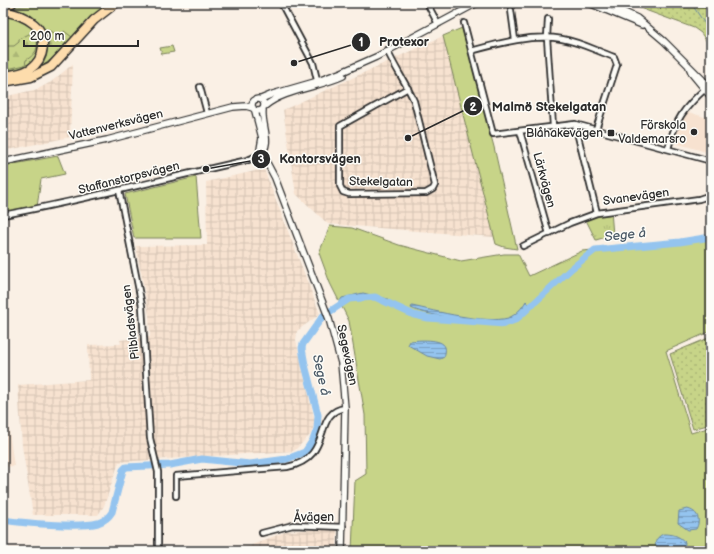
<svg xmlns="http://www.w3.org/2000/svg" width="714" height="554" viewBox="0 0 714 554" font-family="'Balsamiq Sans',sans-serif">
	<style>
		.built { fill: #f7e2d0 }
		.industrial { fill: url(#industrial-grid) }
		.grass { fill: #c7d488; stroke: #79805a }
		.forest { fill: url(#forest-firs); stroke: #79805a }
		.park { fill: url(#park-tufts); stroke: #79805a }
		.garden { fill: url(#garden-dots); stroke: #79805a }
		.water { fill: url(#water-rules); stroke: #6a87a1 }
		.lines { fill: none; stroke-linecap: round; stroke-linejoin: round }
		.stream { stroke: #6a87a1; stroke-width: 1 }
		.river { stroke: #94c4ef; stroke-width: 7 }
		.minor-casing { stroke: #2b2b2b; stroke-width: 8 }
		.tertiary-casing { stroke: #2b2b2b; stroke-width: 8 }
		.motorway-casing { stroke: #2b2b2b; stroke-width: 11 }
		.minor { stroke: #fdfcf7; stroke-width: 4.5 }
		.tertiary { stroke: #fdfcf7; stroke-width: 5.5 }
		.motorway { stroke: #fddcac; stroke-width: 8 }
		.poi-dot { fill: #2b2b2b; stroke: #fdfcf7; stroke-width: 1.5 }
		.labels { text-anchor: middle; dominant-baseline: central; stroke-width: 3; stroke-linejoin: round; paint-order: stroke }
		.street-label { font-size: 12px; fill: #2b2b2b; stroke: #fdfcf7 }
		.poi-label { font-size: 12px; fill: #2b2b2b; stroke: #fdfcf7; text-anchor: end }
		.water-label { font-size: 13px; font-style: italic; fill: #4a5966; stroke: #fdfcf7 }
		.leader { fill: none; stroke: #2b2b2b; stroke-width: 1.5 }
		.callout-dot { fill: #2b2b2b; stroke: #fdfcf7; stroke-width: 1.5 }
		.mark-label { font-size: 12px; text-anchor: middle; font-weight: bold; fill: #fff }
		.callout-label { font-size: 13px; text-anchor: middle; font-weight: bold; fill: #2b2b2b; stroke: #fdfcf7; stroke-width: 3; stroke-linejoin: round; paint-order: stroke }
	</style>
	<defs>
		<pattern id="industrial-grid" width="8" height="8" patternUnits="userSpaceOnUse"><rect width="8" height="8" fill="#f7e2d0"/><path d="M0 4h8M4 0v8" fill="none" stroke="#d4c2b3"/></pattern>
		<pattern id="forest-firs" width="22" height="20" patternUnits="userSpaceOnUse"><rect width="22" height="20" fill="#c7d488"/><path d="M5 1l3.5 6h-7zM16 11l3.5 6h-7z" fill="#abb676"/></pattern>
		<pattern id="park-tufts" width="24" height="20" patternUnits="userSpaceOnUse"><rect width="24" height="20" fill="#c7d488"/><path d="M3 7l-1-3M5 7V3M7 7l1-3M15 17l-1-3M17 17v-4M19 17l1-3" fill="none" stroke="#abb676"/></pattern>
		<pattern id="garden-dots" width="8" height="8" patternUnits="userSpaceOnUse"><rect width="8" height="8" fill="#c7d488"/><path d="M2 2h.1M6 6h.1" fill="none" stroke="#abb676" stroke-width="1.8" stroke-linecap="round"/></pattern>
		<pattern id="water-rules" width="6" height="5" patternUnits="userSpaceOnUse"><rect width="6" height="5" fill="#94c4ef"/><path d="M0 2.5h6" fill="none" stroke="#799fc2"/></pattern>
	</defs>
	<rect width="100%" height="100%" fill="#faf0e5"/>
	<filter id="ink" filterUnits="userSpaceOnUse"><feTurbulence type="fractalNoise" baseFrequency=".025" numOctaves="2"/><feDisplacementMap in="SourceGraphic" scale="8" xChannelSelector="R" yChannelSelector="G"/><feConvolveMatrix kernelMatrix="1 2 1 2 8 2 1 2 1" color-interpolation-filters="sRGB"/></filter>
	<g filter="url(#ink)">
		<path class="built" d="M 685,111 L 711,119 L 710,153 L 675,143 L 679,121 Z
			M 3,388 L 14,466 L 3,467 Z"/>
		<path class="industrial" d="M 443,36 L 494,237 L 328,224 L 296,194 L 283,110 Z
			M 73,64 L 70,137 L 3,151 L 3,97 L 38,89 L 51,82 Z
			M 264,169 L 320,314 L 297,331 L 296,340 L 315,422 L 311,434 L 294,451 L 119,462 L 104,506 L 98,515 L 33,515 L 22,446 L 18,385 L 89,380 L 88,345 L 121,344 L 120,340 L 150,337 L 149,315 L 136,246 L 207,245 L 206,182 Z
			M 337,528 L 337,551 L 237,551 L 287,531 Z"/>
		<path class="grass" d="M 61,3 L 112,3 L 41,71 L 3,78 L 35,68 L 43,32 L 3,8 Z
			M 3,14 C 11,16 22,18 29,23 C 45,36 42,56 27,68 C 21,72 10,72 3,73 Z
			M 462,28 L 494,147 L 517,249 L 504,247 L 496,244 L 443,36 Z
			M 58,156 L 65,174 L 41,179 L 37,207 L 3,212 L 3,166 Z
			M 196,177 L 201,238 L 134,238 L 125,194 Z
			M 330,226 L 352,228 L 399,245 L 461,261 L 504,254 L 518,254 L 529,276 L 582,251 L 680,242 L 711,237 L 711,331 L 666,351 L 691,433 L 711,427 L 711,551 L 352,551 L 355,481 L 366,474 L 365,415 L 349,321 L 330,283 L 319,253 Z"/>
		<path class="forest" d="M 43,28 L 60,36 L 64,31 L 72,37 L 54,57 L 39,69 C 50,57 49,43 43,28 Z
			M 31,33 L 35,33 C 40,45 37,54 26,60 L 25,65 L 3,70 L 3,46 L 14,46 L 19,42 L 19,39 Z"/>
		<path class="park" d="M 172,46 L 174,52 L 162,54 L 160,48 Z
			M 611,211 L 613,235 L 596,240 L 585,218 Z"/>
		<path class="garden" d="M 638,3 L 711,3 L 711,48 L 701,33 L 694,28 L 637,7 Z
			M 711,337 L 711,424 L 693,429 L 670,354 Z"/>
		<path class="water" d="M 363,293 L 388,299 L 387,301 C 371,294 356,293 340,301 L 342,298 Z
			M 526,301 L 529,304 C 525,308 520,316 514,319 C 500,327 426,316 411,308 L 412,306 C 435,311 486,324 508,318 C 516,315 522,308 526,301 Z
			M 410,341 C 418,340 442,338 445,347 C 446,350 445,354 444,357 L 440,359 L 427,356 L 408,345 Z
			M 687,509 C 698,511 701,520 696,529 L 688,530 L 678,523 L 679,511 Z
			M 663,534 C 672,534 678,535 685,542 L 684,551 L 659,551 C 653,544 655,538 663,534 Z
			M 553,547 L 575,551 L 527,551 Z"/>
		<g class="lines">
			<path class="stream" d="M 691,3 L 711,33"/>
			<path class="river" d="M 3,520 C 23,523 79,528 98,523 C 104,521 109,517 112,512 L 123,470 L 126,467 L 170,465 L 202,459 L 250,464 L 287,459 L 305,452 L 313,440 L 317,429 L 318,415 L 305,365 L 302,348 L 303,344 L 323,316 L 349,299 L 375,297 L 414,315 L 428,318 L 504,324 L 515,320 L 520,316 L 572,268 L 595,250 L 680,242 L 711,237"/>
			<g class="minor-casing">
				<path id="minor" d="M 281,3 L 313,63 L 318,84
					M 427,3 L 438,24
					M 511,10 L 515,40
					M 617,12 L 621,3
					M 548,19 L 547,38 L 553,126
					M 464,23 L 493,134 L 575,124 L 711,161
					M 387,50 C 395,68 406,83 414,101 L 435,185 L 433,189 L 426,193 L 349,194 L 343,192 L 340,186 L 340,126 L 408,88
					M 471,51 C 500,43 532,34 562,39 C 580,42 597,51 614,57 L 617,65 L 596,129
					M 200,87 L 207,113
					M 575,124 L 597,213
					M 520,131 L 549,234
					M 668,149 C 675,120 684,108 706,88
					M 119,190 L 142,306 L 150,438 L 158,472 L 158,545
					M 3,215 C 85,200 166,178 248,160 L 259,155
					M 523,246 L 570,223 L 597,213 L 699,199 L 711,195
					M 176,496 L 176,476 L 287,467 C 334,458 312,412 345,408
					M 262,533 L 293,525 L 343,527"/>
			</g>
			<g class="tertiary-casing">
				<path id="tertiary" d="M 589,3 L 642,25
					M 605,3 L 637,18 L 664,41 L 711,88
					M 689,67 L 692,74 L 711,97
					M252 105a6 6 0 1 1 12 0a6 6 0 1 1-12 0Z
					M 261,99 L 273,94 L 318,81 L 342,72 L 376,57 L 477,3
					M 265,106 C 283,90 320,87 343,76
					M 255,111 L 262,138 L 259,155
					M 259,155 L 266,161 L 275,178 L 329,319 L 341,363 L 345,408 L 342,551
					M 259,155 C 274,145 261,125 263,110
					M 3,162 L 107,140 L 233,107 L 246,106 L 253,108"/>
			</g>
			<g class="motorway-casing">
				<path id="motorway" d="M 3,4 L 12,3
					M 3,11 C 14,13 25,16 34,24 C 48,36 45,59 30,69 C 22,74 12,75 3,76
					M 3,82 L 31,77 L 51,67 L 94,20 L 116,3"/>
			</g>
			<use href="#minor" class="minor"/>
			<use href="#tertiary" class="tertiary"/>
			<use href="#motorway" class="motorway"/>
		</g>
	</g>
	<g class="poi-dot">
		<circle cx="694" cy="132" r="4"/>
		<rect x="607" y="129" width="8" height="8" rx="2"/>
	</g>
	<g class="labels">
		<g class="street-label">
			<text transform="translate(116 125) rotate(-14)">Vattenverksvägen</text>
			<text transform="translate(129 178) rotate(-14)">Staffanstorpsvägen</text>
			<text transform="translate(544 180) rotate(75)">Lärkvägen</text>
			<text transform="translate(381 182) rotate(1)">Stekelgatan</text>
			<text transform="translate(636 197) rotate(-8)">Svanevägen</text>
			<text transform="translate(131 322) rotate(-97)">Pilbladsvägen</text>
			<text transform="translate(347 355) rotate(78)">Segevägen</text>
			<text x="314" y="517">Åvägen</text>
		</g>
		<g class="poi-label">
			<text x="686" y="125">Förskola<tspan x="686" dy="14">Valdemarsro</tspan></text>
			<text x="603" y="133">Blåhakevägen</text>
		</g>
		<g class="water-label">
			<text transform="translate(625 235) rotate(-6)">Sege å</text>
			<text transform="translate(321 375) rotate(78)">Sege å</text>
		</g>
	</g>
	<path class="leader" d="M294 63L361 42M408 138L473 106M206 169L261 159"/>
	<g class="callout-dot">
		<circle cx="294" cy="63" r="4"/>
		<circle cx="408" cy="138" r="4"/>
		<circle cx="206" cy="169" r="4"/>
		<circle cx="361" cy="42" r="10"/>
		<circle cx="473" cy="106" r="10"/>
		<circle cx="261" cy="159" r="10"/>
	</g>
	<g class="mark-label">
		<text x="361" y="46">1</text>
		<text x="473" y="111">2</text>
		<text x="261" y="163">3</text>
	</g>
	<g class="callout-label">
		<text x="404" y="46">Protexor</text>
		<text x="549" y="111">Malmö Stekelgatan</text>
		<text x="320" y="163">Kontorsvägen</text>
	</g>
	<rect width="714" height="554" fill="none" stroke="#fdfcf7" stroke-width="16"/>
	<rect x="8" y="8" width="698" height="538" fill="none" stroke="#2b2b2b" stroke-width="1.5" filter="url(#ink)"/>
	<path d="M24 40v6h114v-6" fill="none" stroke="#2b2b2b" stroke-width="2"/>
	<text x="30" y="40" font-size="12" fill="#2b2b2b" stroke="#fdfcf7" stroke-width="3" paint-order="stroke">200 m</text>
</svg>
